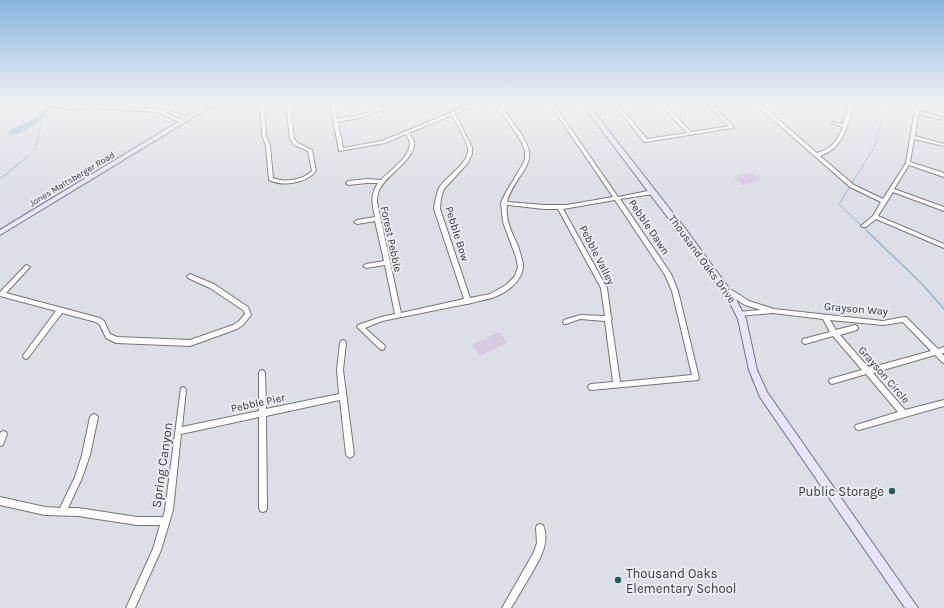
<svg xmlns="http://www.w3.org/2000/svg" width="944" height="608" viewBox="0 0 944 608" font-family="Karla,sans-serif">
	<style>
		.green { fill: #d7cae2 }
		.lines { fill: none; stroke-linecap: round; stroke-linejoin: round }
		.stream-far1 { stroke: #98b6ca; stroke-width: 1 }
		.stream { stroke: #98b6ca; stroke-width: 1.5 }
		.river { fill: #98b6ca; fill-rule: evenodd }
		.minor-casing { stroke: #74757c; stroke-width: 2 }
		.secondary-casing { stroke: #74757c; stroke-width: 2 }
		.minor { fill: #fff; fill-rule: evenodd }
		.secondary { fill: #e8e4fb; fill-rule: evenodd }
		.poi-dot { fill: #1a645b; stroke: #eaecf3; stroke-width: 1.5 }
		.labels { text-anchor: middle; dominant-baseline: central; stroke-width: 4; stroke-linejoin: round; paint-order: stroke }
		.far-street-label { font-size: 9px; fill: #3a3b3e; stroke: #eaecf3 }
		.street-label { font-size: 11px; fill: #3a3b3e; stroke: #eaecf3 }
		.near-street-label { font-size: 13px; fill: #3a3b3e; stroke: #eaecf3 }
		.near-poi-label { font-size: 13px; fill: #3a3b3e; stroke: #eaecf3; text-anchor: end }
	</style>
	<rect width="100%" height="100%" fill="#dddfe6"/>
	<path class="green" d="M 751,172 L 761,180 L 743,185 L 734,178 Z
		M 499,332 L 507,343 L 480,356 L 472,345 Z"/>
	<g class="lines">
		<path class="stream-far1" d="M 35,150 L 41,125 L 39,119
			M 0,179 L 31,154
			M 852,183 L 875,146 L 886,103
			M 850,187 L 839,204 L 868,232"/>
		<path class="stream" d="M 867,231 L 921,283 L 944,309"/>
		<path class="river" d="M 51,103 L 58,103 C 50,113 23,137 9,135 L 9,131 L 36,117 Z"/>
		<g class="minor-casing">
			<path id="minor" d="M 39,103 L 49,103 L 67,107 L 103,106 L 168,110 L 190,119 L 186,120 L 167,112 L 165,112 L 184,121 L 184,123 L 182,123 L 157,112 L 103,108 L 67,109 Z
				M 260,103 L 264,103 L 266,135 L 270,146 L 273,178 C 284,183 303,180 312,171 L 308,151 L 294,145 L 290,139 L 286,103 L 290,103 L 294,139 L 298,143 L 312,150 L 316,171 C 307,183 283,187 269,180 L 266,146 L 262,135 Z
				M 330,103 L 334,103 L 337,119 L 361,115 L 392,103 L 399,103 L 364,117 L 338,122 L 343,148 L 382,141 L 474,103 L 480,103 L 455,114 L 472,147 L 472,154 L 467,164 L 444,189 L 441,198 L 440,209 L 470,298 L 490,294 L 506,285 L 515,276 L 518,267 L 516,257 L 503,222 L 501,203 L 506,192 L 523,164 L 525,158 L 525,151 L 521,141 L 507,120 L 498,110 L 489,103 L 494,103 L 503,110 L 512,103 L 517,103 L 505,112 C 511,119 515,126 520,132 C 529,147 534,155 523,172 C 517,181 510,190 507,202 L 544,205 L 567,205 L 613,197 L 549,103 L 553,103 L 618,197 L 653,190 L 655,192 L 653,194 L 620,199 L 671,274 L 678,291 L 699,378 L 698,380 L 591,390 L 589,389 L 588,387 L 589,385 L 591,384 L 613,382 L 605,321 L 580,319 L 566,324 L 564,324 L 563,322 L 564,320 L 580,315 L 605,316 L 601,288 L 558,209 L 544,209 L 507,205 C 505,220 512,233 518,246 C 520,253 523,260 523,267 C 522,282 505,294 492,298 C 485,300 478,301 471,303 L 468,304 L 466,304 L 382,321 L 365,328 L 384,345 L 385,347 L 384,349 L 382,350 L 380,349 L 357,327 L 358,325 L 381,317 L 395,314 L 385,265 L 366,268 L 363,266 L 366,264 L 384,261 L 375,221 L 357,224 L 354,222 L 357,220 L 375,217 C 372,203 370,196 378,183 L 367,183 L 348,185 L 346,183 L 348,181 L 367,179 L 381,180 C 389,171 414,155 409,140 C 408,138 407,136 406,134 L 385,143 L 339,151 ZM 452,115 C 456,123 467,141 468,149 C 469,164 446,176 439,188 C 436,195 435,202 434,209 L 464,299 L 401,313 L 377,202 C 377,197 378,191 381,187 C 389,173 417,158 414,141 C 413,138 411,136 409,133 ZM 615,200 L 665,275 L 672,291 L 692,375 L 620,382 L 611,320 L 612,319 L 611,317 L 607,288 L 563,209 Z
				M 613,103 L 617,103 L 647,139 L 687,133 L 659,103 L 664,103 L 691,132 L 729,126 L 705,103 L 710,103 L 734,127 L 732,128 L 646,142 L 644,142 Z
				M 754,103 L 759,103 L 817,153 C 831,149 838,140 843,127 L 831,123 L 833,122 L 843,124 L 850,103 L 854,103 C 848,125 844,148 820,156 L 854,185 L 883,199 L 906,163 L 916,103 L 920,103 L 919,111 L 944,118 L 944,120 L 918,114 L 915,136 L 944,144 L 944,146 L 914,139 L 910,162 L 944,173 L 944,177 L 909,165 L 894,189 L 944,207 L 944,211 L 893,192 L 878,216 L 944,244 L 944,248 L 876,219 L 866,227 L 862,227 L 861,226 L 862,225 L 873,216 L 881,202 L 850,187 Z
				M 27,265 L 30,267 L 29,268 L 6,293 L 100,318 L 104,321 L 110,334 L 117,337 L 190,340 L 233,325 L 239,321 L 245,314 L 243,310 L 210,288 L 188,278 L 187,276 L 190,274 L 214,284 L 248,307 L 251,315 L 243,325 L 237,329 L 190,346 L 116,343 L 106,338 L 100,325 L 96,322 L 62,313 L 28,358 L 26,359 L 24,358 L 23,356 L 24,354 L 56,311 L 0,296 L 0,292 L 25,266 Z
				M 726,289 L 730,289 L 749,301 L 774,309 L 883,321 L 904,317 L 906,317 L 938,349 L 944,347 L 944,353 L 942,353 L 944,356 L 944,363 L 942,362 L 935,355 L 873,373 L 905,410 L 944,400 L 944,406 L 859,430 L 856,429 L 855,427 L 856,425 L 898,412 L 866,374 L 832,384 L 830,383 L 829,381 L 830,379 L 862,370 L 833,336 L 805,344 L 803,343 L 802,341 L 803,339 L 830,332 L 823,319 L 773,313 L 740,316 L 738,316 L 737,314 L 738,312 L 761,310 L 745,305 L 726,293 L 725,291 ZM 830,320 L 883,325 L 903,322 L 931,351 L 869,368 L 840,335 L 857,330 L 858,328 L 857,326 L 855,325 L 836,330 Z
				M 343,340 L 345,341 L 346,343 L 343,370 L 354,454 L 353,456 L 350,458 L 347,456 L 346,454 L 340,400 L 266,416 L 267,508 L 266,511 L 263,512 L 260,511 L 259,508 L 259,417 L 181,434 L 173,510 L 161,550 L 135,608 L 126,608 L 153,549 L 160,525 L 137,525 L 78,516 L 45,515 L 0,505 L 0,497 L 45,507 L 60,508 L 75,477 L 82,455 L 90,417 L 92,415 L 94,414 L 96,415 L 98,417 L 90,455 L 82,478 L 68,508 L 78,508 L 137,517 L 163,517 L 165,510 L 181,388 L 183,387 L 185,388 L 186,390 L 182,427 L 259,411 L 259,373 L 260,371 L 262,370 L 264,371 L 265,373 L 266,409 L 339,394 L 337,370 L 340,343 L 341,341 Z
				M 3,431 L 6,432 L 7,434 L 3,445 L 0,446 L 0,433 Z
				M 540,524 L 543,525 C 551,544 538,562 529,578 C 523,588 517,598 511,608 L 502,608 L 534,552 L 537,543 L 536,528 L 537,525 Z"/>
		</g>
		<g class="secondary-casing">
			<path id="secondary" d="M 209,103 L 217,103 L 0,235 L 0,230 Z
				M 581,103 L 587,103 L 687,231 L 734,295 L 746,319 L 757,370 L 767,392 L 918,608 L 905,608 L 760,397 L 749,370 L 738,319 L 728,299 L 681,235 Z"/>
		</g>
		<use href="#minor" class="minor"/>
		<use href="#secondary" class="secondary"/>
	</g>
	<linearGradient id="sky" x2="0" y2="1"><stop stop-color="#88b5dc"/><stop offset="0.55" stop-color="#f0f1f4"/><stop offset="1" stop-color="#f0f1f4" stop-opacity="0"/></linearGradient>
	<rect width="944" height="188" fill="url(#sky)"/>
	<g class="poi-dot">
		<circle cx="892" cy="491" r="4"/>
		<circle cx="618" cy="580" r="4"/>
	</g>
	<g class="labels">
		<g class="far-street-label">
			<text transform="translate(72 179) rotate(-31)">Jones Maltsberger Road</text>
		</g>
		<g class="street-label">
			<text transform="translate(649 227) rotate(56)">Pebble Dawn</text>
			<text transform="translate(457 234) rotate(73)">Pebble Bow</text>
			<text transform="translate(391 239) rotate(78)">Forest Pebble</text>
			<text transform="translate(597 255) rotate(63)">Pebble Valley</text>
			<text transform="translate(702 259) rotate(54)">Thousand Oaks Drive</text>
			<text transform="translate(856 309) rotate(5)">Grayson Way</text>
			<text transform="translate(884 375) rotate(49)">Grayson Circle</text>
			<text transform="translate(258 403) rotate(-12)">Pebble Pier</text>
		</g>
		<g class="near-street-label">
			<text transform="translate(162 465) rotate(-82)">Spring Canyon</text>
		</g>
		<g class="near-poi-label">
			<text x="884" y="491">Public Storage</text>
			<text x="626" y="573" text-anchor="start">Thousand Oaks<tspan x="626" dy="15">Elementary School</tspan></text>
		</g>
	</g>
</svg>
